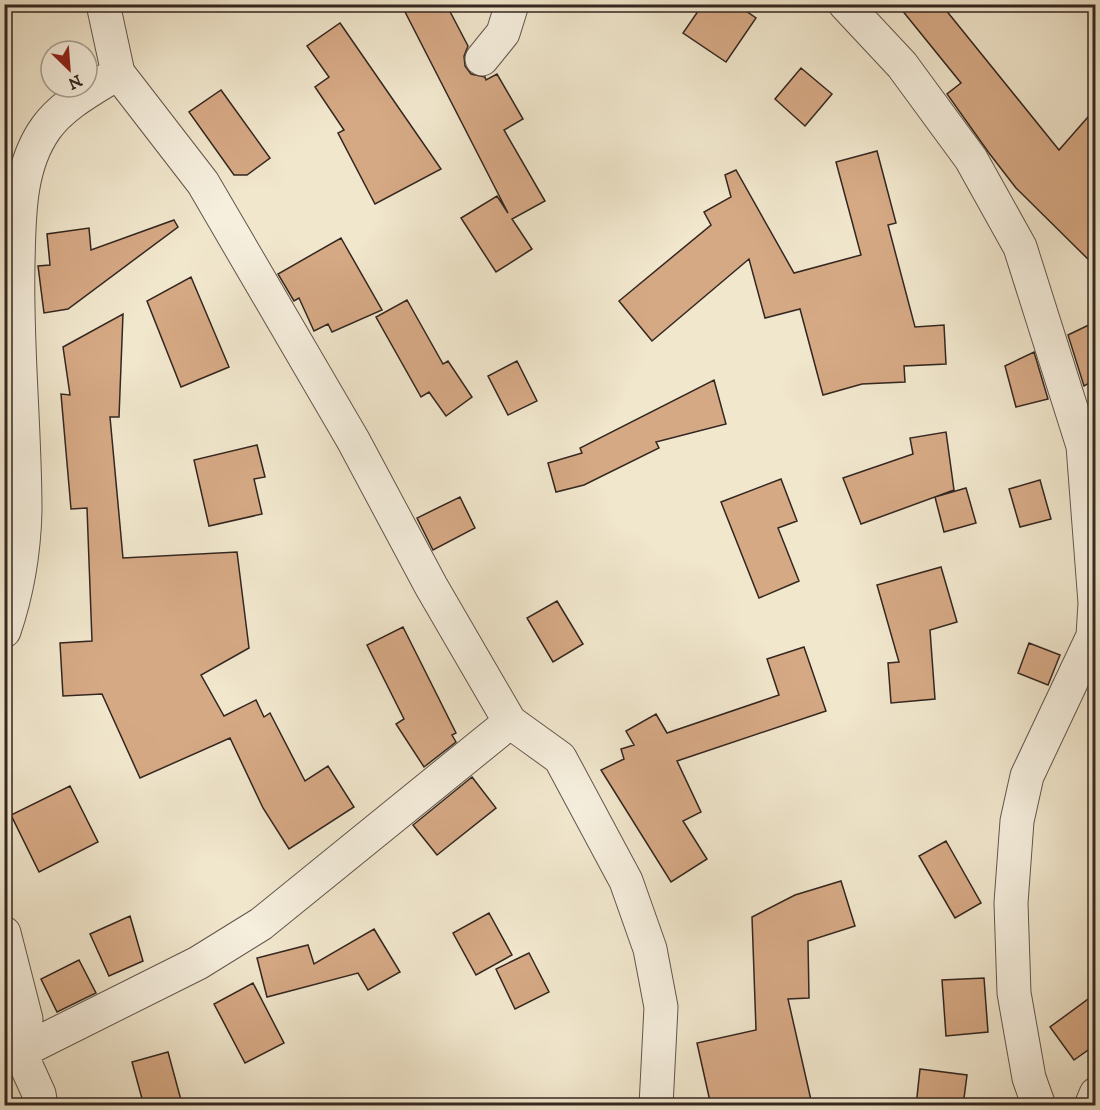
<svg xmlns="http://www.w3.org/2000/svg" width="1100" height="1110" viewBox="0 0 1100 1110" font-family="'IM FELL DW Pica',serif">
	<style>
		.building { fill: #d6a985; stroke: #332620; stroke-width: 1.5 }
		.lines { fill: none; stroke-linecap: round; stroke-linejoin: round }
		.minor-casing { stroke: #62564b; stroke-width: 35 }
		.minor { stroke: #f6efde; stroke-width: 33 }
	</style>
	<rect width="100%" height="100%" fill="#f1e7cd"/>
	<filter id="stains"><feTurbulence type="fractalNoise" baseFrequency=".00333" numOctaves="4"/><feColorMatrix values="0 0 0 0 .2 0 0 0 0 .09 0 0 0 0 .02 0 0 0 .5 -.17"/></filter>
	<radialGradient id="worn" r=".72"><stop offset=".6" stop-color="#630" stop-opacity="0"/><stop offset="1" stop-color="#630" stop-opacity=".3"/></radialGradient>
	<path class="building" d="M 401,4 L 446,4 L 468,46 L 464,56 L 465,66 L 471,74 L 485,77 L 486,80 L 497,74 L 523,119 L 504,130 L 545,201 L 512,219 L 532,249 L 496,272 L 461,218 L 497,196 L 508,213 Z
		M 703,4 L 736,4 L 756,18 L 726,62 L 683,33 Z
		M 897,4 L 941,4 L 1059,150 L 1095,109 L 1095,266 L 1016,188 L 989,153 L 947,94 L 961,83 Z
		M 340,23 L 441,169 L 375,204 L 338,133 L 344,130 L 315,87 L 329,77 L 307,46 Z
		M 801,68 L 832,94 L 805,126 L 775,99 Z
		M 221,90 L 270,158 L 247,175 L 234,175 L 189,112 Z
		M 877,151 L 896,223 L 888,225 L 915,327 L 944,325 L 946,364 L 904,366 L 905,382 L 862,384 L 823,395 L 800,309 L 765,318 L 749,259 L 652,341 L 619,301 L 711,225 L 704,212 L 731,197 L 725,175 L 736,170 L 794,273 L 861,255 L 836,162 Z
		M 174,220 L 178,227 L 68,309 L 44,313 L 38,266 L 50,265 L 47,234 L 89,228 L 91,250 Z
		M 341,238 L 382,310 L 332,332 L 328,324 L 314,331 L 299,298 L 294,301 L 278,274 Z
		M 191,277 L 229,367 L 181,387 L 147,301 Z
		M 407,300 L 443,364 L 448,361 L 472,397 L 446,416 L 429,392 L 421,397 L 376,317 Z
		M 123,314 L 119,417 L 110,417 L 123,558 L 237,552 L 249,648 L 201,675 L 224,716 L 256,700 L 264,717 L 270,713 L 305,781 L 328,766 L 354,807 L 289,849 L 263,808 L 230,738 L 140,778 L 102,694 L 63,696 L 60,643 L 92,641 L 87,508 L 71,509 L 61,394 L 70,395 L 63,347 Z
		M 1095,322 L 1095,380 L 1084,386 L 1068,335 Z
		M 1034,352 L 1048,399 L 1016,407 L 1005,366 Z
		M 517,361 L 537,401 L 508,415 L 488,376 Z
		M 714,380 L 726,424 L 656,442 L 659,448 L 584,485 L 556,492 L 548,463 L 582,453 L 580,448 Z
		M 946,432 L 954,490 L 861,524 L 843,478 L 913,454 L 910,438 Z
		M 257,445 L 265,477 L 254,479 L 262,514 L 209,526 L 194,460 Z
		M 781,479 L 797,521 L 778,528 L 799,581 L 759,598 L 721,502 Z
		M 1040,480 L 1051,519 L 1020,527 L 1009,489 Z
		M 966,488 L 976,523 L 944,532 L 935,497 Z
		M 460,497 L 475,528 L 433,550 L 417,518 Z
		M 941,567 L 957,622 L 930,630 L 935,699 L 891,703 L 888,663 L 899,662 L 877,585 Z
		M 557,601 L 583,644 L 553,662 L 527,618 Z
		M 403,627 L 456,733 L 452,735 L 456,742 L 424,767 L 396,724 L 404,719 L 367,645 Z
		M 1029,643 L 1060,655 L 1048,685 L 1018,673 Z
		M 804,647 L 826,711 L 677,761 L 701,812 L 683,821 L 707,859 L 671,882 L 601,770 L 624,759 L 621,749 L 634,745 L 626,731 L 656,714 L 667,733 L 779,695 L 767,659 Z
		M 472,777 L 496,808 L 437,855 L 413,825 Z
		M 70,786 L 98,842 L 39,872 L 11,815 Z
		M 946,841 L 981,903 L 955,918 L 919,856 Z
		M 841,881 L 855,926 L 808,941 L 809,998 L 788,999 L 811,1100 L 785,1106 L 711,1106 L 697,1043 L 756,1030 L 752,917 L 795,895 Z
		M 489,913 L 512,955 L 476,975 L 453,933 Z
		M 130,916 L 143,961 L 109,976 L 90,934 Z
		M 374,929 L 400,972 L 368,990 L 358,973 L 267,997 L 257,958 L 308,945 L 314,964 Z
		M 529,953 L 549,992 L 515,1009 L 496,969 Z
		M 79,960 L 96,993 L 57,1012 L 41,979 Z
		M 984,978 L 988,1032 L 946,1036 L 942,980 Z
		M 253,983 L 284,1043 L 245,1063 L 214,1004 Z
		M 1095,994 L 1095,1045 L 1074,1060 L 1050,1027 Z
		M 168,1052 L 181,1100 L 163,1106 L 144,1106 L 132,1062 Z
		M 920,1069 L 967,1075 L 963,1106 L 916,1106 Z"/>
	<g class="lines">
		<g class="minor-casing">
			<path id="minor" d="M 103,4 L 118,73 L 203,183 L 353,440 L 431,586 L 510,722 L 560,758 L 626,881 L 650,949 L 661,1007 L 656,1106
				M 845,4 L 902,65 L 971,159 L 1020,247 L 1083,446 L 1095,603 L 1093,636 L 1096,638
				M 482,59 L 503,33 L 512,4
				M 4,631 C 17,593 24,551 25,511 C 25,428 16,347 18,265 C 19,219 18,167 46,128 C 63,104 93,89 118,73
				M 4,933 L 26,1019 L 20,1052 L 39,1094 L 41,1106
				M 20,1052 L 198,963 L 261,924 L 510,722
				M 1039,1106 L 1029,1078 L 1014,993 L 1011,903 L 1017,821 L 1027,776 L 1093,636
				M 1091,1106 L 1096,1094"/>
		</g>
		<use href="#minor" class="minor"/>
	</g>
	<rect width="1100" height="1110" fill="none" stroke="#f1e7cd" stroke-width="24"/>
	<rect x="6" y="6" width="1088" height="1098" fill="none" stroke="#332620" stroke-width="3"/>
	<rect x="12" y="12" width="1076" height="1086" fill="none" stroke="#332620" stroke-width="1.5"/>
	<g transform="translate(69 69) rotate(155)"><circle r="28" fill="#f6efde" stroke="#a89f92" stroke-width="1.5"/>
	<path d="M0-4.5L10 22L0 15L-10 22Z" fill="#8f2418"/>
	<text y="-9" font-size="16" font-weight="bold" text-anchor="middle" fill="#332620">N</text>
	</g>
	<rect width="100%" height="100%" filter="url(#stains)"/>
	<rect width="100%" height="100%" fill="url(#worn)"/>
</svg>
